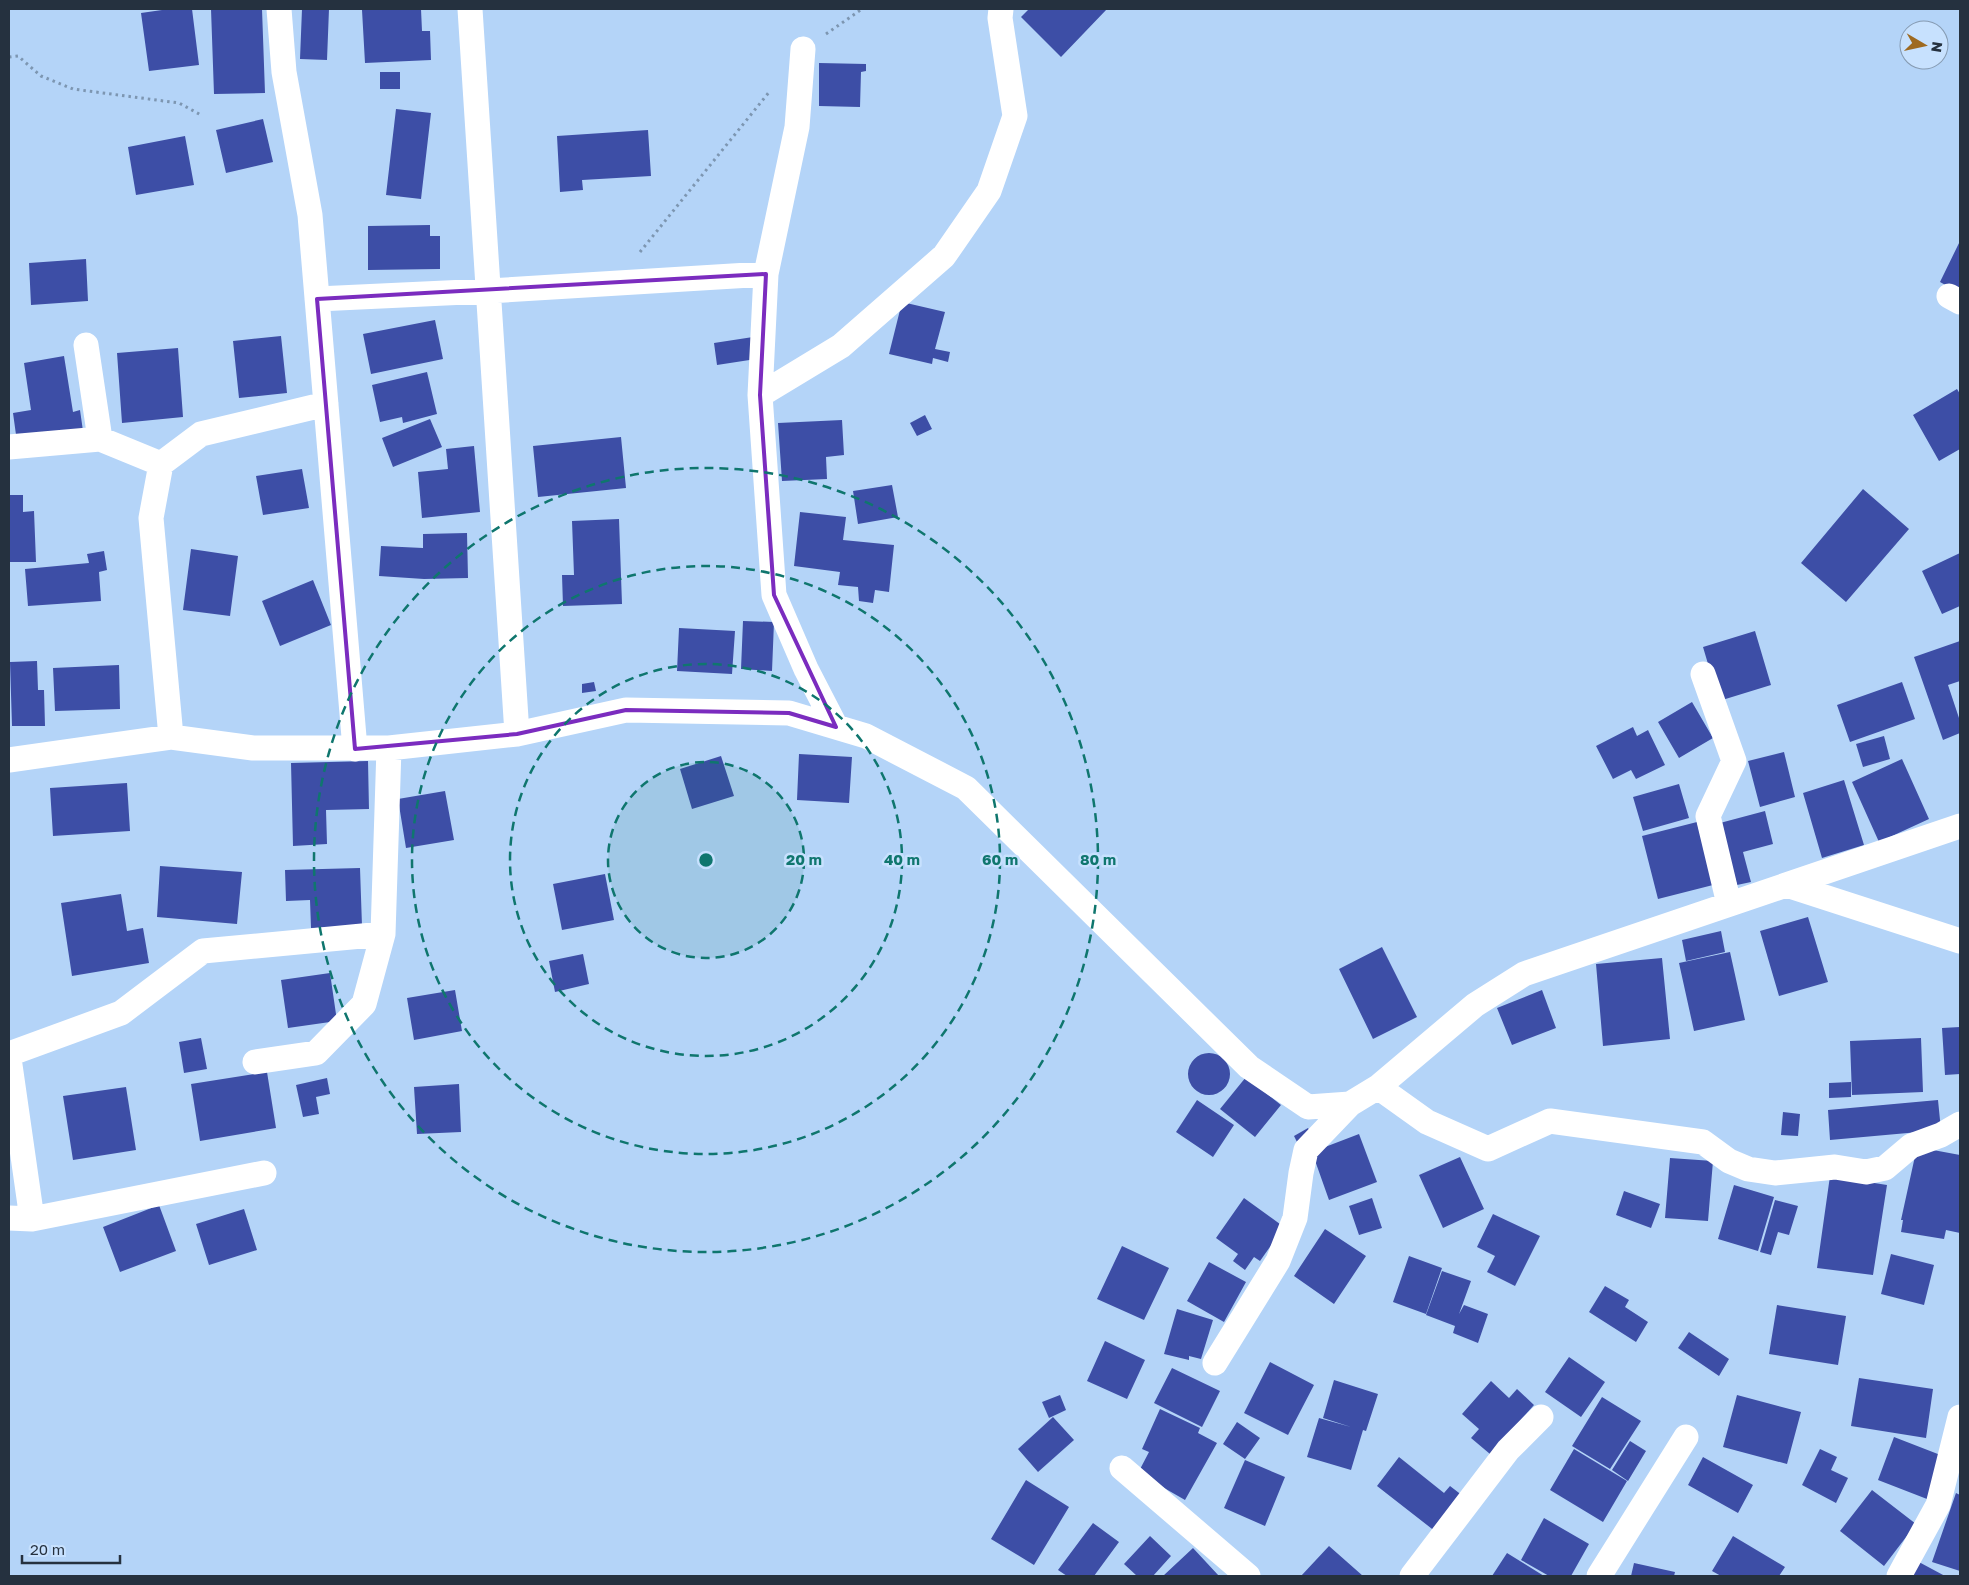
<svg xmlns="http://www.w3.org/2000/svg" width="1969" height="1585" viewBox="0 0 1969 1585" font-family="'Golos Text',sans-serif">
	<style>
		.building { fill: #3d4ea6 }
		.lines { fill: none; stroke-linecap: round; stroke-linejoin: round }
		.path { stroke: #7d96b1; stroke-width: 3; stroke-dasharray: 2.5 4; stroke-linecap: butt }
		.street { stroke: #fff; stroke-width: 25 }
		.marked { fill: none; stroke: #7b2cbf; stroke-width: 4; stroke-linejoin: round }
		.ring { fill: none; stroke: #0f766e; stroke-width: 2.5; stroke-dasharray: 9 6 }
		.centre { fill: #0f766e; stroke: #c7e1fe; stroke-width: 2.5 }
		.ring-label { font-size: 15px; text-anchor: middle; font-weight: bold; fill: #0f766e; stroke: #c7e1fe; stroke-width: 5; stroke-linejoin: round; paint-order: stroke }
	</style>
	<rect width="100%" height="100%" fill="#b4d4f8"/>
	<path class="building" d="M 169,9 L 192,9 L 199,65 L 149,71 L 141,13 Z
		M 211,9 L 262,9 L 265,93 L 214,94 Z
		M 302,9 L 329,9 L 327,60 L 300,59 Z
		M 389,9 L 421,9 L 422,31 L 430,31 L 431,60 L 365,63 L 362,10 Z
		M 1029,9 L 1107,9 L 1061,57 L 1021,17 Z
		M 819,63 L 866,64 L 866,71 L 861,72 L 860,107 L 819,106 Z
		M 380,72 L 400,72 L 400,89 L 380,89 Z
		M 396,109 L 431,113 L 421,199 L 386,195 Z
		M 263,119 L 273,162 L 226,173 L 216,130 Z
		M 648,130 L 651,176 L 582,180 L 583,190 L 560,192 L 557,136 Z
		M 185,136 L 194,185 L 136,195 L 128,147 Z
		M 430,225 L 430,236 L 440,236 L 440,269 L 368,270 L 368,226 Z
		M 1960,241 L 1960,293 L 1940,282 Z
		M 86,259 L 88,301 L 31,305 L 29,263 Z
		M 902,302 L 945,312 L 935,349 L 950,352 L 948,362 L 933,358 L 932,364 L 889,354 Z
		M 435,320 L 443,359 L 371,374 L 363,334 Z
		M 281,336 L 287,393 L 239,398 L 233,341 Z
		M 753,337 L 756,359 L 717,365 L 714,343 Z
		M 178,348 L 183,417 L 122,423 L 117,353 Z
		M 64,356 L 73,412 L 80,410 L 83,431 L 17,442 L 13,413 L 31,410 L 24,363 Z
		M 427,372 L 437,414 L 403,423 L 402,417 L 380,422 L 372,385 Z
		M 1957,389 L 1960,394 L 1960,449 L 1939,461 L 1913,415 Z
		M 925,415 L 932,429 L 917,436 L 910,423 Z
		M 430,419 L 442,447 L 393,467 L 382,438 Z
		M 842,420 L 844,455 L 826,457 L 827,479 L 782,481 L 778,423 Z
		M 621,437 L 626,488 L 538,497 L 533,446 Z
		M 474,446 L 480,512 L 422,518 L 418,472 L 448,469 L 446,449 Z
		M 302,469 L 309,508 L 263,515 L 256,476 Z
		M 892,485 L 898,517 L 858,524 L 853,491 Z
		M 1863,489 L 1909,529 L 1846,602 L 1801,563 Z
		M 9,495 L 23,495 L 23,512 L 34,511 L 36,562 L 9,562 Z
		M 800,512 L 846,517 L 843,540 L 894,545 L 889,592 L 875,590 L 873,603 L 859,601 L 858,587 L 838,585 L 840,572 L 794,566 Z
		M 619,519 L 622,604 L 563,606 L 562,575 L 574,575 L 572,521 Z
		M 467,533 L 468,578 L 424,579 L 379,576 L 381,546 L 423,548 L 423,534 Z
		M 191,549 L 238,556 L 230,616 L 183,610 Z
		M 104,551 L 107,570 L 99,572 L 101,601 L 28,606 L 25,569 L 89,563 L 87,554 Z
		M 1960,553 L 1960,606 L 1942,614 L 1922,571 Z
		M 313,580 L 331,625 L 280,646 L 262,601 Z
		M 743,621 L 774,622 L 772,671 L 741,669 Z
		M 679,628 L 735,631 L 732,674 L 677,671 Z
		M 1755,631 L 1771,685 L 1719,701 L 1703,647 Z
		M 1960,641 L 1960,681 L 1948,685 L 1960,721 L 1960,733 L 1943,740 L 1914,657 Z
		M 37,661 L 38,690 L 44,690 L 45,726 L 12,726 L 10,662 Z
		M 119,665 L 120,709 L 55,711 L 53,668 Z
		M 594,682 L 596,691 L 582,693 L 582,684 Z
		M 1902,682 L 1915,719 L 1850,742 L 1837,705 Z
		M 1692,702 L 1713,738 L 1679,758 L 1658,722 Z
		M 1633,727 L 1637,736 L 1648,730 L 1665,765 L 1636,779 L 1631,770 L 1613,779 L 1596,746 Z
		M 1884,736 L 1890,759 L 1863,767 L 1856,744 Z
		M 1784,752 L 1795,797 L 1760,807 L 1748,761 Z
		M 799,754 L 852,757 L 849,803 L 797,800 Z
		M 721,756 L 734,796 L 692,809 L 680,769 Z
		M 1902,759 L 1929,819 L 1879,842 L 1852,782 Z
		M 368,761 L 369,809 L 326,810 L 327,844 L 293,846 L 291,763 Z
		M 1844,780 L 1864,845 L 1822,858 L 1803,793 Z
		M 127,783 L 130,831 L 53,836 L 50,788 Z
		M 1679,784 L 1689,818 L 1643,831 L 1633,797 Z
		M 445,791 L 454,840 L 406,848 L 398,799 Z
		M 1765,811 L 1773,844 L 1743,852 L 1751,882 L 1737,885 L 1720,823 Z
		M 1697,822 L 1713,885 L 1658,899 L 1642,836 Z
		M 160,866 L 242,872 L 237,924 L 157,917 Z
		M 360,868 L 362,926 L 311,928 L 310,900 L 286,901 L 285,870 Z
		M 605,874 L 614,920 L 562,930 L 553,884 Z
		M 121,894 L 127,931 L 143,928 L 149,963 L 72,976 L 61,903 Z
		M 1808,917 L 1828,982 L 1779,996 L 1760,931 Z
		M 1721,931 L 1725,952 L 1686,961 L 1682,940 Z
		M 1382,947 L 1417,1017 L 1373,1039 L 1339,969 Z
		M 1730,952 L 1745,1020 L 1694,1031 L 1679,963 Z
		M 583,954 L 589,984 L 555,992 L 549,961 Z
		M 1662,958 L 1670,1039 L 1603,1046 L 1596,964 Z
		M 330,973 L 337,1021 L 288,1028 L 281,980 Z
		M 455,990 L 462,1031 L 414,1040 L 407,998 Z
		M 1542,990 L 1556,1028 L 1512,1045 L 1497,1008 Z
		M 1960,1027 L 1960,1074 L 1945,1075 L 1942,1028 Z
		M 201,1038 L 207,1069 L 184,1073 L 179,1042 Z
		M 1921,1038 L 1923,1092 L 1852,1095 L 1850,1041 Z
		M1188 1074a21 21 0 1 1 42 0a21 21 0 1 1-42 0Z
		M 267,1072 L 276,1128 L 200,1141 L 191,1084 Z
		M 1246,1077 L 1281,1105 L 1255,1137 L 1220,1109 Z
		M 327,1078 L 330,1094 L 316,1097 L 319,1114 L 303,1117 L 296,1085 Z
		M 1851,1082 L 1851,1097 L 1829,1098 L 1829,1083 Z
		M 459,1084 L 461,1132 L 417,1134 L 414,1087 Z
		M 126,1087 L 136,1150 L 73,1160 L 63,1096 Z
		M 1197,1100 L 1234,1125 L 1213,1157 L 1176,1132 Z
		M 1938,1100 L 1941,1130 L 1830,1140 L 1828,1110 Z
		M 1783,1112 L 1800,1114 L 1798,1136 L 1781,1135 Z
		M 1308,1128 L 1313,1136 L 1298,1144 L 1294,1136 Z
		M 1359,1134 L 1377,1182 L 1329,1200 L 1312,1152 Z
		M 1917,1147 L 1960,1155 L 1960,1233 L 1946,1230 L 1944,1239 L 1901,1232 L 1903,1220 L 1901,1220 Z
		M 1460,1157 L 1484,1209 L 1443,1228 L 1419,1175 Z
		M 1670,1158 L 1713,1161 L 1708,1221 L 1665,1218 Z
		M 1830,1176 L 1887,1185 L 1873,1275 L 1817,1268 Z
		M 1734,1185 L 1774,1197 L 1758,1251 L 1718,1239 Z
		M 1624,1191 L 1660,1204 L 1651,1228 L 1616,1215 Z
		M 1244,1198 L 1284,1227 L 1260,1261 L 1254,1257 L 1245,1270 L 1233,1261 L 1238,1254 L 1216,1238 Z
		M 1372,1198 L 1382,1228 L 1359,1235 L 1349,1206 Z
		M 1775,1200 L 1798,1206 L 1789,1235 L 1778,1232 L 1771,1255 L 1760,1252 Z
		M 159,1205 L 176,1251 L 120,1272 L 103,1227 Z
		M 244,1209 L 257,1250 L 209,1265 L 196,1224 Z
		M 1493,1214 L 1540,1236 L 1515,1286 L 1487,1272 L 1495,1256 L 1477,1247 Z
		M 1325,1229 L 1366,1256 L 1334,1304 L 1294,1276 Z
		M 1122,1246 L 1169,1268 L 1144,1320 L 1097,1299 Z
		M 1891,1254 L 1934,1265 L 1924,1305 L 1881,1294 Z
		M 1409,1256 L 1442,1268 L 1426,1314 L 1393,1302 Z
		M 1209,1262 L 1246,1282 L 1224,1322 L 1187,1301 Z
		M 1442,1271 L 1471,1281 L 1459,1314 L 1464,1305 L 1488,1314 L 1478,1343 L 1453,1333 L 1455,1326 L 1426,1315 Z
		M 1605,1286 L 1629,1300 L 1625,1307 L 1648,1322 L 1636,1342 L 1589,1312 Z
		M 1777,1305 L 1846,1316 L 1838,1365 L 1769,1354 Z
		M 1177,1309 L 1213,1320 L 1201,1359 L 1189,1356 L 1189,1360 L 1164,1354 Z
		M 1689,1332 L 1729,1359 L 1719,1376 L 1678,1348 Z
		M 1105,1341 L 1145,1360 L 1127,1399 L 1087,1381 Z
		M 1569,1357 L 1605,1382 L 1581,1417 L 1545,1392 Z
		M 1270,1362 L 1314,1385 L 1288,1435 L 1244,1413 Z
		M 1172,1368 L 1220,1391 L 1202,1427 L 1154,1403 Z
		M 1859,1378 L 1933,1389 L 1926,1438 L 1851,1426 Z
		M 1334,1380 L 1378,1394 L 1366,1431 L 1363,1430 L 1351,1470 L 1307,1457 L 1319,1418 L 1351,1427 L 1323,1418 Z
		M 1491,1381 L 1509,1398 L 1517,1389 L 1534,1405 L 1490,1454 L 1471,1438 L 1479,1429 L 1462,1414 Z
		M 1060,1395 L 1066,1410 L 1049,1418 L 1042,1402 Z
		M 1737,1395 L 1801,1412 L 1787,1464 L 1723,1447 Z
		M 1602,1397 L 1641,1421 L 1610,1469 L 1572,1446 Z
		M 1160,1409 L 1200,1428 L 1198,1433 L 1217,1443 L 1185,1500 L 1138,1473 L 1149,1452 L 1142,1449 Z
		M 1053,1417 L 1074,1440 L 1038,1472 L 1018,1449 Z
		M 1237,1422 L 1260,1438 L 1245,1459 L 1223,1444 Z
		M 1894,1437 L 1943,1456 L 1927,1499 L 1878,1480 Z
		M 1630,1441 L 1646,1451 L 1628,1481 L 1612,1470 Z
		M 1574,1449 L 1627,1481 L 1603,1522 L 1550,1490 Z
		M 1820,1449 L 1837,1457 L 1831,1470 L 1848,1478 L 1836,1503 L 1802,1485 Z
		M 1399,1457 L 1444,1493 L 1450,1486 L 1463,1496 L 1436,1532 L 1377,1486 Z
		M 1703,1457 L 1753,1485 L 1738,1513 L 1688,1485 Z
		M 1245,1460 L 1285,1477 L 1265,1526 L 1224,1508 Z
		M 1026,1480 L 1069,1507 L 1034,1565 L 991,1539 Z
		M 1872,1490 L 1916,1524 L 1884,1566 L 1840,1531 Z
		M 1956,1493 L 1960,1495 L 1960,1571 L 1932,1562 Z
		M 1544,1518 L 1589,1544 L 1571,1576 L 1549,1576 L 1521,1560 Z
		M 1093,1523 L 1119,1542 L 1094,1576 L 1067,1576 L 1058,1570 Z
		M 1150,1536 L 1171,1556 L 1153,1576 L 1137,1576 L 1124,1564 Z
		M 1733,1536 L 1785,1567 L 1779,1576 L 1721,1576 L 1712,1571 Z
		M 1329,1546 L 1363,1576 L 1301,1576 Z
		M 1193,1548 L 1219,1576 L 1163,1576 Z
		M 1507,1553 L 1544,1576 L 1492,1576 Z
		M 1917,1561 L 1945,1576 L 1911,1576 Z
		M 1634,1563 L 1675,1572 L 1674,1576 L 1631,1576 Z"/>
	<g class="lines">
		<path class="path" d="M 826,34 L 862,9
			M 9,57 L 18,56 L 41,76 L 73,89 L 179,103 L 201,115
			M 640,252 L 770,91"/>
		<path class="street" d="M 279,9 L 284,72 L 310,215 L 355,749
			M 470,9 L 517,734
			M 803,49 L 797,127 L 766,274 L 760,395 L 774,595 L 806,669 L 836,727
			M 1949,296 L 1960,302
			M 317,299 L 488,291 L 766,274
			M 86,345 L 100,439 L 161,464
			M 760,395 L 841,346 L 944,256 L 989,191 L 1015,116 L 1000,18 L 1001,9
			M 9,447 L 100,439
			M 1703,674 L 1734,761 L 1708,816 L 1729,904
			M 171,737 L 151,518 L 161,464 L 201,434 L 326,404
			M 9,760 L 171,737 L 253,748 L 389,748 L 517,734 L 626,710 L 789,713 L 866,736 L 966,788 L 1249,1067 L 1308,1107 L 1350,1104 L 1378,1087 L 1475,1005 L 1524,974 L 1960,826
			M 1787,885 L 1960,941
			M 9,1054 L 121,1013 L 203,951 L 383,934
			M 9,1058 L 32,1219
			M 255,1062 L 316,1053 L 364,1004 L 383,934 L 389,748
			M 1378,1087 L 1427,1122 L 1488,1149 L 1550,1121 L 1703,1142 L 1729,1161 L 1748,1169 L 1775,1173 L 1835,1167 L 1866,1172 L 1885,1168 L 1911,1146 L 1941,1135 L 1960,1124
			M 9,1218 L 32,1219 L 264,1173
			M 1215,1363 L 1278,1261 L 1295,1218 L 1301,1173 L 1306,1150 L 1350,1104
			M 1122,1468 L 1248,1576
			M 1412,1576 L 1508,1450 L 1541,1417
			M 1599,1576 L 1686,1437
			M 1899,1576 L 1938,1505 L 1960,1417"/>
	</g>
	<path class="marked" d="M 766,274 L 760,395 L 774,595 L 836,727 L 789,713 L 626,710 L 517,734 L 355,749 L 317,299 Z"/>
	<circle cx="706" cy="860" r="98" fill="#0f766e" fill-opacity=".12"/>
	<g class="ring">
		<circle cx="706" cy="860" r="98"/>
		<circle cx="706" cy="860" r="196"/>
		<circle cx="706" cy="860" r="294"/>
		<circle cx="706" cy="860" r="392"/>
	</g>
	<circle cx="706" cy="860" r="8" class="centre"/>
	<g class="ring-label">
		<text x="804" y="865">20 m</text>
		<text x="902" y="865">40 m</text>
		<text x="1000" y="865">60 m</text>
		<text x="1098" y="865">80 m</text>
	</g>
	<rect width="1969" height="1585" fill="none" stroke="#25313f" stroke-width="20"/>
	<g transform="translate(1924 45) rotate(99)"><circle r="24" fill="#c7e1fe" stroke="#869bb2"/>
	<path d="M0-4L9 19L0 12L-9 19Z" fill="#9e6a21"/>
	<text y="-8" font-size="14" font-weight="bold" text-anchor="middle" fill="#25313f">N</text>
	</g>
	<path d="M22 1555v8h98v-8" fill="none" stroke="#25313f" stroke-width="2.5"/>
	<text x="30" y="1555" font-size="15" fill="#25313f" stroke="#c7e1fe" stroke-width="4" paint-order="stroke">20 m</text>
</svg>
